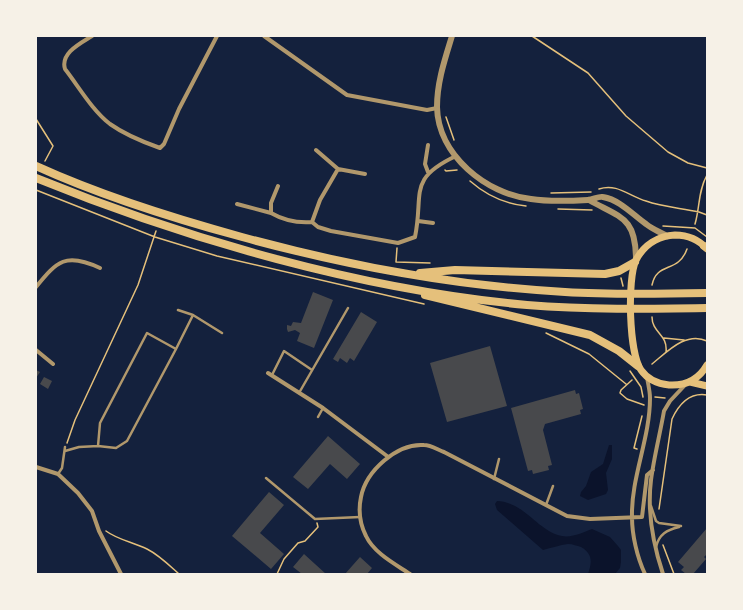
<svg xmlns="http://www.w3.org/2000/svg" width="743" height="610" viewBox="0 0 743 610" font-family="Figtree,sans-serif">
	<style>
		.water { fill: #0b132b }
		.building { fill: #48494c }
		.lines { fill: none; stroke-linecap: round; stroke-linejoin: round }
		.path { stroke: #e5c07b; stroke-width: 1.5 }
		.service { stroke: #b1986c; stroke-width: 2.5 }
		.minor { stroke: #b1986c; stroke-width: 4 }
		.tertiary { stroke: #b1986c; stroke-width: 6 }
		.secondary { stroke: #e5c07b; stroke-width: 7 }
		.trunk { stroke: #e5c07b; stroke-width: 8 }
	</style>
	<rect width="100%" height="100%" fill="#14213d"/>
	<path class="water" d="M 609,445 L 612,445 L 612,459 L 606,473 L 608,490 L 606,494 L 588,500 L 580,496 L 581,492 L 586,486 L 591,472 L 603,464 Z
		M 497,501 C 525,502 537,531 562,536 C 572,538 584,532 592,529 L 610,537 L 618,546 L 621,550 L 621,562 L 620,568 L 615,574 L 588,574 C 592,562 593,554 581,547 C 577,546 573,544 568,544 C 560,545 551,548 543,550 L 497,510 L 495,504 Z"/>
	<path class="building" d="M 313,292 L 333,300 L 314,348 L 297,341 L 300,333 L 295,330 L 288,332 L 287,329 L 287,325 L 291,326 L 293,322 L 301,323 Z
		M 361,312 L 377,322 L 354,361 L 350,358 L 347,363 L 340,358 L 338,362 L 333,359 Z
		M 490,346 L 507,406 L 447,422 L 430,363 Z
		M 36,370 L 40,372 L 36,378 Z
		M 44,377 L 52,381 L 48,389 L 40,384 Z
		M 575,390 L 576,394 L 579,393 L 583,409 L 580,410 L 581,414 L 545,424 L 543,430 L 552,465 L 548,466 L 549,470 L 533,474 L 532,470 L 528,471 L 511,408 Z
		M 328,436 L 360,464 L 347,479 L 330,464 L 308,489 L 293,477 Z
		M 269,492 L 284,505 L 260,533 L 284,554 L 271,569 L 232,536 Z
		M 707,528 L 707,554 L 704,557 L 706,559 L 693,574 L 686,574 L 681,570 L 684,567 L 678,562 Z
		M 304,554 L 326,574 L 302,574 L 293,567 Z
		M 360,557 L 372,568 L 367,574 L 345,574 Z"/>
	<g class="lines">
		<path class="path" d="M 532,36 L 588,73 L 626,116 L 668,152 L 688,163 L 707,168
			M 446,117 L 454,140
			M 36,119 L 53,146 L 45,161
			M 445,170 L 446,171 L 457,170
			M 470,181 C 486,195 506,204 526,206
			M 599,189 C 617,183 629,196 646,201 C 663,207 681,208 699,212 L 707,215
			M 36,190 L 155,237 L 217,256 L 424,304
			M 551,193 L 591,192
			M 558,209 L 592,210
			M 695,224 C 700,207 698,191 707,175
			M 663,226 L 695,228 L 707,237
			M 397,248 L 396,262 L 430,263
			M 621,278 L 623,286
			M 652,285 C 657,261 678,274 687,249
			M 652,317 C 652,333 668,334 666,352
			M 546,333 L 589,354 L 626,384
			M 664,338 L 684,340
			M 652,364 C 667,352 686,331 707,341
			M 630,371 L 641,387 L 643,397
			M 632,380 L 621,390 L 620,393 L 627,399 L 644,405
			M 655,397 L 665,398
			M 67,443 L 75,420 L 138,285 L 156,231
			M 637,449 L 634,448 L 642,416
			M 659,509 L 672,419 C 679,404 689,392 707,395
			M 106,531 C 118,540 133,542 147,549 C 159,555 169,565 179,574
			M 663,545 L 674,574
			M 277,574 L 284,559 L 298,543 L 305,541 L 318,527 L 317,523"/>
		<path class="service" d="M 193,315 L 222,333
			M 176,349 L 193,315 L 178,310
			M 272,375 L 284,351 L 312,370
			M 299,393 L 348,308
			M 318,417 L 323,408
			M 65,451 L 79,447 L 98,446 L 100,423 L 147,333 L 176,349 L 127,441 L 116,448 L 98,446
			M 58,474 L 62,468 L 65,447
			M 266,478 L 315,519 L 360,517
			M 494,479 L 499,459
			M 546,505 L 553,486
			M 651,506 L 656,521 L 659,523 L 681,526
			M 656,547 C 659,534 667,530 679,527"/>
		<path class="minor" d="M 92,36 C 81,43 60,53 65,69 C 79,87 92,110 110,124 C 124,134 143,142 160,148 L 164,144 L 179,109 L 217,36
			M 264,36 L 347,95 L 427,110 L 437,108
			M 428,145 L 425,164 L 428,172
			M 316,150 L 338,169
			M 278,186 L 271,203 L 271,213 C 283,220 298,223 312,222 L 318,227 L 331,231 L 398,243 L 415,237 C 424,193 407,179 456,156
			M 237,204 L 271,213
			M 418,221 L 433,223
			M 312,222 L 320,200 L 338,169 L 365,174
			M 36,287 C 57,261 66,252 100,268
			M 36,350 L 53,364
			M 268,373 L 323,408 L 387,456
			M 36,467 L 58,474 L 78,493 L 92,511 L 99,531 L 121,574
			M 410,574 C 395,564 374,553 366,536 C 360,524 358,511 361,497 C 366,471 397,443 424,445 C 431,445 438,450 444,452 L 567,516 L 590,519 L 642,517 L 647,475 L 653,470
			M 645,574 C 637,557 632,535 632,517 C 631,477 650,439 650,398 C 650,391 648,384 647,377
			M 663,574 C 653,544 647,512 651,480 C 654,457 660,434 664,411 L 670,401 L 686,384"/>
		<path class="tertiary" d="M 452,36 C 445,59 437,82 437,107 C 438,155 486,194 531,199 C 549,202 570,201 588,200 C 593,200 598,196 603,197 C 620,200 632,214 646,224 C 652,229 660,232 667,236
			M 589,200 C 621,218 636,217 636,260"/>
		<path class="secondary" d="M 707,249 C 699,240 687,235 675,235 C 658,236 644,245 636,260 C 627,279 629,353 641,370 C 648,380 658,384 669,385 C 686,386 699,379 707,365
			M 690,382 L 707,386"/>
		<path class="trunk" d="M 36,166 C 102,196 172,218 242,237 C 348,266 456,286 565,292 C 612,295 660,294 707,293
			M 36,178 C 188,240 363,290 527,305 C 587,310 647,309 707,308
			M 704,246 L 707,248
			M 420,273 L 455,270 L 605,274 L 619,271 L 635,262
			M 425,295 L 590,335 L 619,351 L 638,366"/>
	</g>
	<rect width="743" height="610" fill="none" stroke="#f6f1e7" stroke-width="74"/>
</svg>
